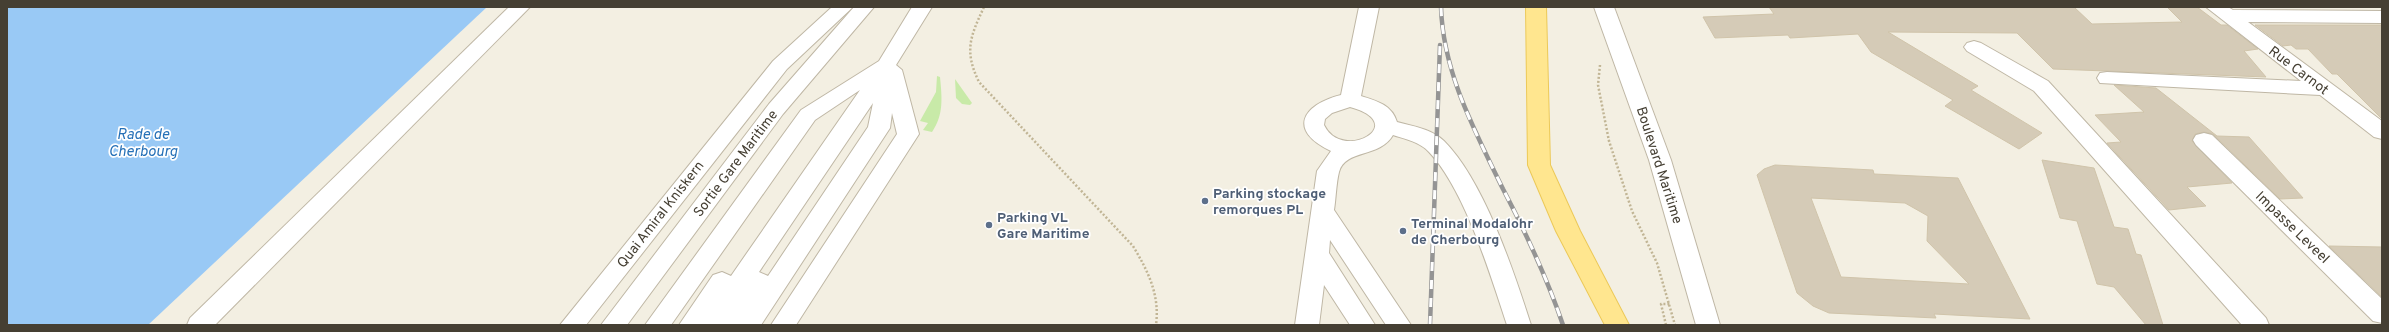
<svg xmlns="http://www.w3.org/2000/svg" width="2389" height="332" font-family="Overpass,sans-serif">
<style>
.green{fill:#c8eaa8}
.water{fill:#99c9f5}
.building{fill:#d5cbb7;stroke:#d0c4aa;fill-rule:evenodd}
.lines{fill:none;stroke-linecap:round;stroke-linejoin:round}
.minor-casing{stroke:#bfb7a5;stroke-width:2}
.major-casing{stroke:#ecc958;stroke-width:2}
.path{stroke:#c1b595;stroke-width:2.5;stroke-dasharray:2 2;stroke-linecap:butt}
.minor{fill:#fff;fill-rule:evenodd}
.major{fill:#ffe68f;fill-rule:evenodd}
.rail-casing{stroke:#949494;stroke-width:4.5}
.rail{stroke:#fff;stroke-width:3;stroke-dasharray:9;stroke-linecap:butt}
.service-dot{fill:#5c6f8a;stroke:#fff;stroke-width:1.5}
.labels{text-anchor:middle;stroke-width:3.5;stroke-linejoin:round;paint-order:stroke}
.street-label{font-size:14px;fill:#453f33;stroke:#fff}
.service-label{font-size:14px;font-weight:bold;fill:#4e5e75;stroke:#fff;text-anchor:start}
.water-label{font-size:15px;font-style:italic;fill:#2570b7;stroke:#fff}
</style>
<rect width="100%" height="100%" fill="#f3efe2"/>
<g class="green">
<path d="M937,76L940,77C942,97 944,115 932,132L923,130L928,123L920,121L936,92Z"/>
<path d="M955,79L972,103L970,105L962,104L956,98Z"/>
</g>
<path class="water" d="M7,7H487L148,325H7Z"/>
<g class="building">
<path d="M1769,7H2074L2092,24L2182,22L2167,7H2197L2221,25H2227L2258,49L2244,51L2266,77L2053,69L2017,33L1888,32L1978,86L1971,90L2042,133L2019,149L1945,106L1953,100L1871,52L1858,34L1790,38L1788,35L1715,38L1703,17L1774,14Z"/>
<path d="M2255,25H2382V119L2337,74H2332L2308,49H2296L2291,45L2283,46Z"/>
<path d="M2114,85L2156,88L2217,136L2249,137L2303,198L2280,199L2213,134L2204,132L2195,134L2192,141L2232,183L2187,187L2206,206L2169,210L2107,143L2121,142L2095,115L2144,112Z"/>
<path d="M2042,160L2094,168L2114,227L2128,229L2136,254L2141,255L2163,325H2146L2114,287L2097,284L2077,221L2060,218Z"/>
<path d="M1775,165L1873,170L1874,174L1958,178L2030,319L1934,314L1936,318L1829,313L1813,306L1797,293L1757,175L1764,169ZM1811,198L1905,203L1928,216L1927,241L1969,284L1841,277Z"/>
<path d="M2329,246L2382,247V297Z"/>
</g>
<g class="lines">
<g class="minor-casing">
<g id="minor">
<path d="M509,7H530L215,325H187L190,318Z"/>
<path d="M832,7H853L787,69L586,325H560L773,61Z"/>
<path d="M854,7H874L783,114L627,325H601L769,104Z"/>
<path d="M912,7H932L896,65L902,70L919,134L796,325H771L897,134L892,113L890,128L761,325H679L713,275L722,272L731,276L860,90L815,120L671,325H645L801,110L879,61ZM873,103L868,127L768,276L759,272Z"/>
<path d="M1359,7H1379L1361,96C1377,101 1392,105 1397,122C1412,126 1432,129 1444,141C1484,181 1514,272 1531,325H1507C1490,274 1465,190 1429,152C1420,142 1405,139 1393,135C1380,158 1345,149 1339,172C1336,184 1336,198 1334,210L1411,325H1386L1330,240L1329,253L1375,325H1350L1324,285L1319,325H1295L1317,171L1331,151C1288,131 1301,105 1341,95ZM1350,107C1412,124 1342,163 1324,125L1325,119L1332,113Z"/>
<path d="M1594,7H1614L1671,160L1720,325H1696L1649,160Z"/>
<path d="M2206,7H2228L2233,10L2382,11V23L2248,22L2382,121V139L2374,137L2320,95L2100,83L2097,78L2100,73L2107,72L2301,81Z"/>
<path d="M1974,41L1981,43L2048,81L2266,318L2269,325H2242L2034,91L1967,51L1964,47L1967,43Z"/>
<path d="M2204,133L2212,135L2382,299V323L2373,321L2196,145L2193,140L2196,135Z"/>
</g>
</g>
<g class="major-casing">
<path id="major" d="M1526,7H1546L1550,165L1580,231L1629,325H1605L1556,231L1528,165Z"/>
</g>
<g class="path">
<path d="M984,7C970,37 964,51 979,82L1133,246C1148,271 1160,295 1156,325"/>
<path d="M1600,65L1598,85L1609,141L1632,211L1657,263L1675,325"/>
<path d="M1666,325L1661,304H1671"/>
</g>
<use href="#minor" class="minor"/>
<use href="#major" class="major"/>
<g class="rail-casing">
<g id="rail">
<path d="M1441,7C1443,73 1475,131 1503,189C1526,233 1547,278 1563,325"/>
<path d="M1430,325L1440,45"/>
</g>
</g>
<use href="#rail" class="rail"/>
</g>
<g class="service-dot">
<circle cx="1205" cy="201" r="4"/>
<circle cx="989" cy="225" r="4"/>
<circle cx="1403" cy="231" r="4"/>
</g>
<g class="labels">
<g class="street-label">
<text transform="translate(2299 70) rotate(37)" y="5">Rue Carnot</text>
<text transform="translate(735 163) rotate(-53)" y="5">Sortie Gare Maritime</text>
<text transform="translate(1660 165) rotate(72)" y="5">Boulevard Maritime</text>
<text transform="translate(660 214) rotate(-52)" y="5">Quai Amiral Kniskern</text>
<text transform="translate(2293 227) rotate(44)" y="5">Impasse Leveel</text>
</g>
<g class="service-label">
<text x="1213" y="198">Parking stockage<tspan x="1213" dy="16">remorques PL</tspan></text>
<text x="997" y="222">Parking VL<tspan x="997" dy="16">Gare Maritime</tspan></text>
<text x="1411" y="228">Terminal Modalohr<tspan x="1411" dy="16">de Cherbourg</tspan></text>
</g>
<g class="water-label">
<text x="143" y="139">Rade de<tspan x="143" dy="17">Cherbourg</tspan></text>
</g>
</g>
<rect width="2389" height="332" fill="none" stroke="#453f33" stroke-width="16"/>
</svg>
